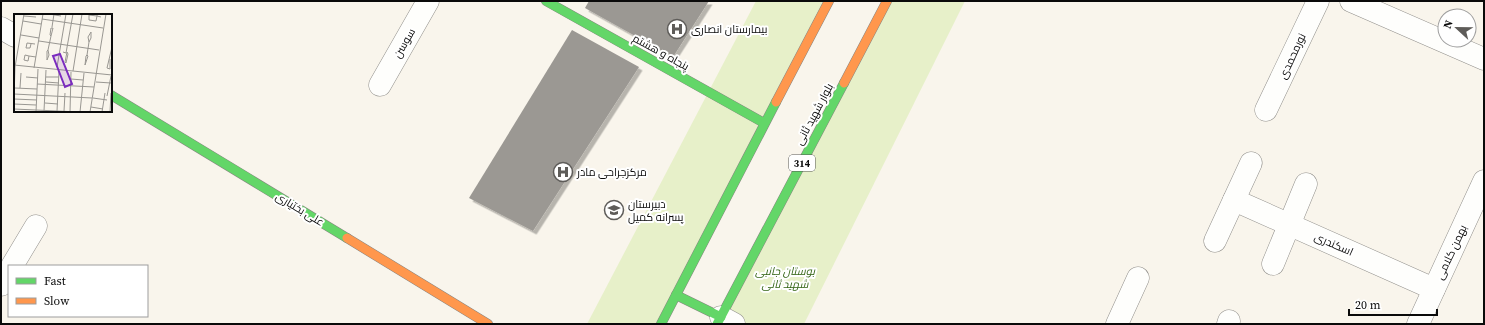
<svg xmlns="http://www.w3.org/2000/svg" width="1485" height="325" font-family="'Source Serif 4',Cairo,serif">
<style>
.green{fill:#e7f0c9}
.building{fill:#9b9893;filter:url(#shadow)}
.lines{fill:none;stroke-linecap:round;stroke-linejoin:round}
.street-casing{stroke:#92908c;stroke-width:23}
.fast-casing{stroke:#888682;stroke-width:10}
.slow-casing{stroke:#888682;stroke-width:10}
.street{stroke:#fefefc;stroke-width:22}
.fast{stroke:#63d668;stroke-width:9}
.slow{stroke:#ff974d;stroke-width:9}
.labels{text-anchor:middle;stroke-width:4;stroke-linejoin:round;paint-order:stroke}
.shield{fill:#fff;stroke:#545454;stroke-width:1}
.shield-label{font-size:10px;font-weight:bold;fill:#0a0a0a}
.poi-label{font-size:11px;fill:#0a0a0a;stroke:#fff;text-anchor:start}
.street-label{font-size:11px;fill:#0a0a0a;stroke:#fff}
.park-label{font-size:11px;font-style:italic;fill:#346516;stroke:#fff}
.inset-road{fill:none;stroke:#999792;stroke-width:1}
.view{fill:#7b2cbf;fill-opacity:0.15;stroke:#7b2cbf;stroke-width:2}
.inset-edge{fill:none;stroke:#0a0a0a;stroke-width:2}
</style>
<defs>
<filter id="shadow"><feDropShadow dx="3.5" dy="3.5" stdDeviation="0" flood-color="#0004"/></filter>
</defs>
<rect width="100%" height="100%" fill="#f9f5ec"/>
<g class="green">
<path d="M756,1H829L661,324H587Z"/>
<path d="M887,1H965L804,324H717Z"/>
</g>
<g class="building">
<path d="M589,1H709L673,57L585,8Z"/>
<path d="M572,30L639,67L533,231L469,198Z"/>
</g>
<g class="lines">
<g class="street-casing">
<g id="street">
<path d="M1351,1L1484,59"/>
<path d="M1,28L15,36"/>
<path d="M380,85L428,1"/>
<path d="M1266,110L1318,1"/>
<path d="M1234,200L1434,289"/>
<path d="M1215,241L1251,163"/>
<path d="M1273,264L1306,184"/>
<path d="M12,266L36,226"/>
<path d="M1,285L9,271"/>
<path d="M721,317L734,324"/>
<path d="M1117,324L1138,278"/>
<path d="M1228,324L1229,321"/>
<path d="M1418,324L1484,181"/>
</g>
</g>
<g class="fast-casing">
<g id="fast">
<path d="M546,1L764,123"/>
<path d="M111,95L347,238"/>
<path d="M676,295L721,317"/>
<path d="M661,324L776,102"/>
<path d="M717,324L844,83"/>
</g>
</g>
<g class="slow-casing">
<g id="slow">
<path d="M844,83L887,1"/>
<path d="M776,102L829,1"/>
<path d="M347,238L488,324"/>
</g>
</g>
<use href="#street" class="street"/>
<use href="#fast" class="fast"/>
<use href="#slow" class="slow"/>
</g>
<defs>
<g id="hospital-ring" transform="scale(1)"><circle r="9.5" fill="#fff" stroke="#5e5c59" stroke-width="1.5"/><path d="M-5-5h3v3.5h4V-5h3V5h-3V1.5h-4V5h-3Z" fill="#5e5c59"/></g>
<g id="school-ring" transform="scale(1)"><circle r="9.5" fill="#fff" stroke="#5e5c59" stroke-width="1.5"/><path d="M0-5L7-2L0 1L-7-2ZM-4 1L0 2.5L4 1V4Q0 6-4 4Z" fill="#5e5c59"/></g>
</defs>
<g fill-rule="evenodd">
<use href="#hospital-ring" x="677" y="29"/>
<use href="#hospital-ring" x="563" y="172"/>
<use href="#school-ring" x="614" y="210"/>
</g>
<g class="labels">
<rect class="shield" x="789" y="155" width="26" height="16" rx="3"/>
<g class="shield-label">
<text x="802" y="167">314</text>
</g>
<g class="poi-label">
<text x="691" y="33">بیمارستان انصاری</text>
<text x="577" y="176">مرکزجراحی مادر</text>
<text x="628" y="208">دبیرستان<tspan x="628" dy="13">پسرانه کمیل</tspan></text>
</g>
<g class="street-label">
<text transform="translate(404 43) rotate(-60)" y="4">سوسن</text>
<text transform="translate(661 52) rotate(29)" y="4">پنجاه و هشتم</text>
<text transform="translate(1292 56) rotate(-65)" y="4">نورمحمدی</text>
<text transform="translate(814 114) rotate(-62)" y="4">بلوار شهید ثانی</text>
<text transform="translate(300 209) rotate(31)" y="4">علی بختیاری</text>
<text transform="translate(1334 244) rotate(24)" y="4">اسکندری</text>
<text transform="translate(1451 252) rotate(-65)" y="4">بهمن کلامی</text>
</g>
<g class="park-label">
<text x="785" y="275">بوستان جانبی<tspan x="785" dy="13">شهید ثانی</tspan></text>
</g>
</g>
<g transform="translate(14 14)">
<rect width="98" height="98" fill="#f9f5ec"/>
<path class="inset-road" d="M35,0L47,2M83,0V2L82,7L75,6V1L83,2L87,3M10,2L22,3M28,5L89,14M9,7L27,10M38,13L40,0M37,14H39L37,22L36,21ZM77,18V24L75,28L74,23ZM7,21L25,24M25,27L85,36M17,30L16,34H12L13,29L21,30M34,36L35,41L33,46V37ZM34,36L37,22M49,38L52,39L59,0M53,38L54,40L52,49L51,48ZM73,41L74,42L71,51L72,42ZM73,41L75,28M15,42L14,47L10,46L11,41L15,42L22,43M96,45V55L93,54L98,33M0,51L98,61M43,53L52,0M20,54L29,0M59,57L68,0M12,63L24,64M32,63H45M57,65L69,66M32,68L45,69M82,68L97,69M23,70L80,73M1,74L23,75M6,74L7,59M0,80L78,84M93,82L97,62M0,84L1,53L10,0M79,84L93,86M0,85L23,86M31,89L44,90M0,90L22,91M77,93L89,95M0,95L65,98M30,97L32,56M43,97L45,57M50,97L51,79M22,98L24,55M56,98L57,58M66,98L70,59M76,98L92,0M88,98L91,79M96,98L97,79"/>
<path class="view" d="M46,40L58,70L51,73L39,42Z"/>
<rect width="98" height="98" class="inset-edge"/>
</g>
<rect width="1485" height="325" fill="none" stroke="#0a0a0a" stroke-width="4"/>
<rect x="8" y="265" width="140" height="52" fill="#ffffff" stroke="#9d9d9d"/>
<rect x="16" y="278" width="20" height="6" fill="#63d668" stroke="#9d9d9d"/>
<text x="44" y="285" font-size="12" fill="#0a0a0a">Fast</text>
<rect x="16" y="298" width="20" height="6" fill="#ff974d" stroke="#9d9d9d"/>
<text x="44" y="305" font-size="12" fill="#0a0a0a">Slow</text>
<g transform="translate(1457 28) rotate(292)"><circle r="19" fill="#ffffff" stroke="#9d9d9d"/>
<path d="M0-3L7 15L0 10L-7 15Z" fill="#5e5c59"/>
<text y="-6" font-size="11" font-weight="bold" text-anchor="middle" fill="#0a0a0a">N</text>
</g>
<path d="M1349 309v6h88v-6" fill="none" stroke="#0a0a0a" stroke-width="2"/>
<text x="1355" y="309" font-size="12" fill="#0a0a0a" stroke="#ffffff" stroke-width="3" paint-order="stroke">20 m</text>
</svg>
